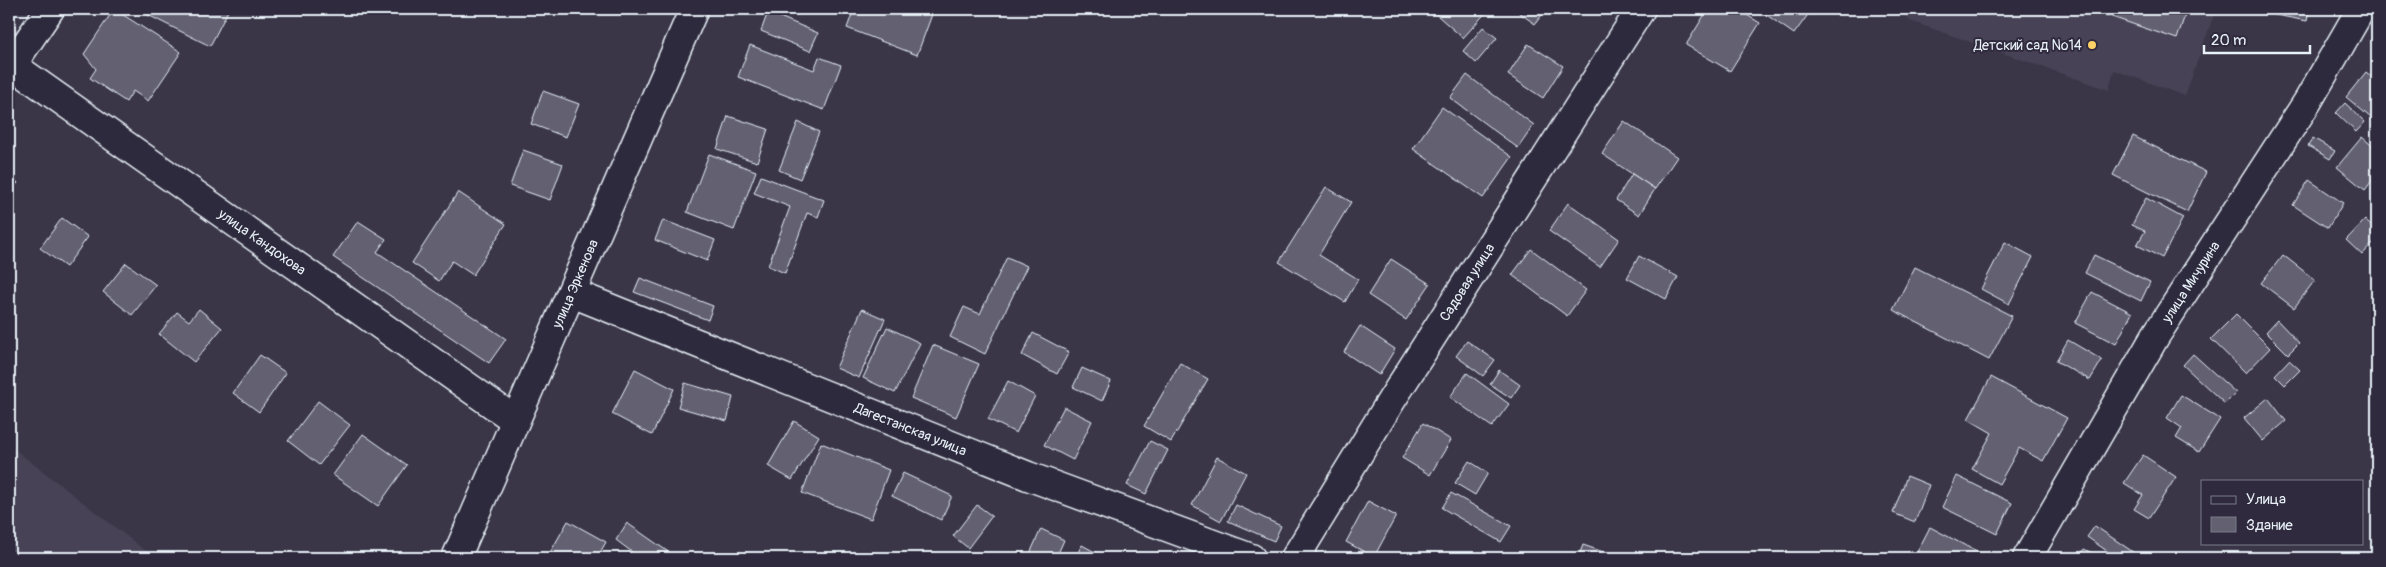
<svg xmlns="http://www.w3.org/2000/svg" width="2386" height="567" font-family="Pangolin,sans-serif">
<style>
.built{fill:#464354}
.building{fill:#636171;stroke:#e8f1f8}
.lines{fill:none;stroke-linecap:round;stroke-linejoin:round}
.street-casing{stroke:#e8f1f8;stroke-width:31}
.secondary-casing{stroke:#e8f1f8;stroke-width:31}
.street{stroke:#2f2a3d;stroke-width:28}
.secondary{stroke:#2f2a3d;stroke-width:28}
.poi-dot{fill:#ffd166;stroke:#2f2a3d;stroke-width:2}
.labels{text-anchor:middle;stroke-width:4;stroke-linejoin:round;paint-order:stroke}
.poi-label{font-size:14px;fill:#e8f1f8;stroke:#2f2a3d;text-anchor:end}
.street-label{font-size:14px;fill:#e8f1f8;stroke:#2f2a3d}
</style>
<rect width="100%" height="100%" fill="#3a3648"/>
<filter id="ink" filterUnits="userSpaceOnUse"><feTurbulence type="fractalNoise" baseFrequency=".02" numOctaves="2"/><feDisplacementMap in="SourceGraphic" scale="10" xChannelSelector="R" yChannelSelector="G"/><feConvolveMatrix kernelMatrix="1 2 1 2 8 2 1 2 1" color-interpolation-filters="sRGB"/></filter>
<g filter="url(#ink)">
<g class="built">
<path d="M1899,9H2216L2185,96L2114,70L2109,90L1910,21Z"/>
<path d="M9,445L155,558H9Z"/>
</g>
<g class="building">
<path d="M114,9L181,52L148,101L133,91L126,102L90,78L96,69L84,54Z"/>
<path d="M136,9H229L210,46Z"/>
<path d="M854,9H934L917,55L847,28Z"/>
<path d="M1430,9H1489L1463,38Z"/>
<path d="M1514,9H1546L1535,24Z"/>
<path d="M1708,9H1737L1760,23L1730,71L1686,45Z"/>
<path d="M1758,9H1812L1794,34Z"/>
<path d="M2088,9H2187L2177,39Z"/>
<path d="M2261,9H2309L2307,21L2260,12Z"/>
<path d="M768,12L818,33L810,51L761,31Z"/>
<path d="M1483,27L1497,38L1476,63L1463,51Z"/>
<path d="M1528,44L1563,66L1543,98L1508,75Z"/>
<path d="M750,45L814,70L819,57L841,65L824,110L738,77Z"/>
<path d="M2366,72L2377,81V123L2346,97Z"/>
<path d="M1467,75L1534,125L1518,148L1450,98Z"/>
<path d="M543,91L579,104L566,137L531,124Z"/>
<path d="M2345,103L2365,122L2356,132L2336,113Z"/>
<path d="M1442,107L1512,157L1483,198L1413,149Z"/>
<path d="M728,116L768,129L757,162L717,149Z"/>
<path d="M1624,121L1677,157L1655,189L1602,154Z"/>
<path d="M798,122L819,132L800,179L779,170Z"/>
<path d="M2133,136L2206,172L2187,212L2113,175Z"/>
<path d="M2362,137L2377,150V174L2365,190L2337,167Z"/>
<path d="M2313,138L2335,151L2330,159L2308,146Z"/>
<path d="M523,150L563,164L550,200L510,186Z"/>
<path d="M709,154L756,171L734,230L687,212Z"/>
<path d="M9,173L18,183L9,191Z"/>
<path d="M1632,174L1655,189L1639,215L1616,200Z"/>
<path d="M761,176L824,200L818,217L807,213L785,273L768,266L790,207L754,193Z"/>
<path d="M2309,180L2343,203L2328,228L2293,205Z"/>
<path d="M1326,187L1351,202L1319,255L1358,279L1345,302L1279,262Z"/>
<path d="M458,192L506,224L473,275L452,261L439,281L412,263Z"/>
<path d="M2146,198L2183,218L2162,258L2137,245L2145,231L2132,225Z"/>
<path d="M1568,203L1619,239L1600,267L1549,231Z"/>
<path d="M62,218L88,237L66,267L40,248Z"/>
<path d="M663,220L715,240L707,261L655,240Z"/>
<path d="M2365,220L2377,232V239L2362,255L2346,240Z"/>
<path d="M358,221L386,239L377,252L506,339L489,363L333,257Z"/>
<path d="M2005,242L2033,257L2009,304L1981,289Z"/>
<path d="M1531,249L1586,290L1567,316L1512,275Z"/>
<path d="M2094,255L2150,282L2141,301L2085,273Z"/>
<path d="M2283,255L2315,280L2294,308L2261,283Z"/>
<path d="M1639,256L1678,277L1666,299L1627,278Z"/>
<path d="M1007,257L1027,266L985,354L950,337L964,307L980,314Z"/>
<path d="M1391,259L1430,284L1406,320L1368,295Z"/>
<path d="M126,263L156,285L132,315L103,292Z"/>
<path d="M1915,267L2012,316L1989,360L1893,310Z"/>
<path d="M640,278L713,306L708,320L634,292Z"/>
<path d="M2092,292L2132,313L2116,344L2075,323Z"/>
<path d="M199,309L222,328L194,362L159,334L177,312L189,321Z"/>
<path d="M862,309L885,319L859,378L836,368Z"/>
<path d="M2236,314L2270,348L2246,373L2211,339Z"/>
<path d="M2277,320L2299,343L2288,354L2266,332Z"/>
<path d="M1360,326L1395,349L1379,375L1344,352Z"/>
<path d="M887,327L920,343L895,393L863,378Z"/>
<path d="M1033,333L1069,352L1057,374L1022,355Z"/>
<path d="M2068,340L2102,360L2090,380L2056,361Z"/>
<path d="M1467,341L1495,360L1483,376L1456,356Z"/>
<path d="M933,345L979,364L956,417L911,398Z"/>
<path d="M2193,354L2236,393L2225,404L2183,365Z"/>
<path d="M260,355L286,373L259,412L233,393Z"/>
<path d="M2289,360L2300,370L2285,385L2275,375Z"/>
<path d="M1180,363L1208,379L1171,442L1144,426Z"/>
<path d="M1082,368L1111,381L1102,401L1073,387Z"/>
<path d="M635,369L674,389L652,435L612,414Z"/>
<path d="M1499,370L1520,385L1511,398L1490,384Z"/>
<path d="M1467,373L1509,404L1492,427L1450,397Z"/>
<path d="M1991,377L2067,418L2043,461L2019,448L1999,484L1972,469L1992,433L1968,419Z"/>
<path d="M1008,381L1035,396L1016,433L988,419Z"/>
<path d="M685,383L733,397L727,421L678,407Z"/>
<path d="M2181,395L2220,419L2199,452L2176,438L2182,428L2167,418Z"/>
<path d="M2268,398L2286,421L2263,441L2244,418Z"/>
<path d="M318,401L350,425L319,465L288,441Z"/>
<path d="M1064,407L1092,421L1073,460L1044,445Z"/>
<path d="M794,421L819,436L792,480L768,466Z"/>
<path d="M1423,423L1451,440L1430,475L1402,458Z"/>
<path d="M363,434L407,465L378,506L333,475Z"/>
<path d="M1150,441L1168,450L1146,494L1127,485Z"/>
<path d="M821,443L889,470L871,519L802,493Z"/>
<path d="M2143,455L2176,477L2149,518L2134,509L2143,495L2124,483Z"/>
<path d="M1217,457L1246,473L1221,521L1192,505Z"/>
<path d="M1469,461L1488,473L1475,495L1455,483Z"/>
<path d="M903,473L952,496L941,520L892,496Z"/>
<path d="M1907,476L1929,485L1915,522L1893,513Z"/>
<path d="M1957,476L2012,503L1997,534L1942,507Z"/>
<path d="M1451,493L1511,526L1501,542L1442,508Z"/>
<path d="M1368,501L1396,516L1374,557L1346,542Z"/>
<path d="M977,505L992,516L968,548L953,536Z"/>
<path d="M1236,505L1281,526L1274,541L1228,521Z"/>
<path d="M568,521L606,542L597,558H547Z"/>
<path d="M627,523L667,551L662,558H640L616,540Z"/>
<path d="M2095,526L2133,552L2128,558H2117L2087,537Z"/>
<path d="M1930,527L1985,556L1984,558H1914Z"/>
<path d="M1041,529L1064,540L1056,558H1028Z"/>
<path d="M1082,545L1106,558H1075Z"/>
<path d="M1583,545L1612,555L1611,558H1578Z"/>
<path d="M2084,549L2102,558H2079Z"/>
</g>
<g class="lines">
<g class="street-casing">
<g id="street">
<path id="s1" d="M9,63L515,420"/>
<path d="M12,65L50,9"/>
<path id="s2" d="M572,293L1028,476L1251,558"/>
<path id="s3" d="M1295,558L1391,401L1641,9"/>
<path id="s4" d="M2027,558L2156,335L2308,101L2361,9"/>
</g>
</g>
<g class="secondary-casing">
<g id="secondary">
<path id="s5" d="M456,558L694,9"/>
</g>
</g>
<use href="#street" class="street"/>
<use href="#secondary" class="secondary"/>
</g>
</g>
<circle class="poi-dot" cx="2092" cy="45" r="5"/>
<g class="labels">
<g class="poi-label">
<text x="2082" y="50">Детский сад №14</text>
</g>
<g class="street-label">
<text dy="5" stroke="none"><textPath href="#s1" startOffset="310">улица Кандохова</textPath></text>
<text dy="5" stroke="none"><textPath href="#s3" startOffset="325">Садовая улица</textPath></text>
<text dy="5" stroke="none"><textPath href="#s4" startOffset="321">улица Мичурина</textPath></text>
<text dy="5" stroke="none"><textPath href="#s5" startOffset="299">улица Эркенова</textPath></text>
<text dy="5" stroke="none"><textPath href="#s2" startOffset="365">Дагестанская улица</textPath></text>
</g>
</g>
<rect width="2386" height="567" fill="none" stroke="#2f2a3d" stroke-width="30"/>
<rect x="15" y="15" width="2356" height="537" fill="none" stroke="#e8f1f8" stroke-width="2" filter="url(#ink)"/>
<rect x="2201" y="480" width="162" height="65" fill="#2f2a3d" stroke="#797a88"/>
<rect x="2211" y="496" width="25" height="8" fill="#2f2a3d" stroke="#797a88"/>
<text x="2246" y="504" font-size="15" fill="#e8f1f8">Улица</text>
<rect x="2211" y="517" width="25" height="15" fill="#636171" stroke="#797a88"/>
<text x="2246" y="530" font-size="15" fill="#e8f1f8">Здание</text>
<path d="M2204 45v8h106v-8" fill="none" stroke="#e8f1f8" stroke-width="2.5"/>
<text x="2211" y="45" font-size="15" fill="#e8f1f8" stroke="#2f2a3d" stroke-width="4" paint-order="stroke">20 m</text>
</svg>
